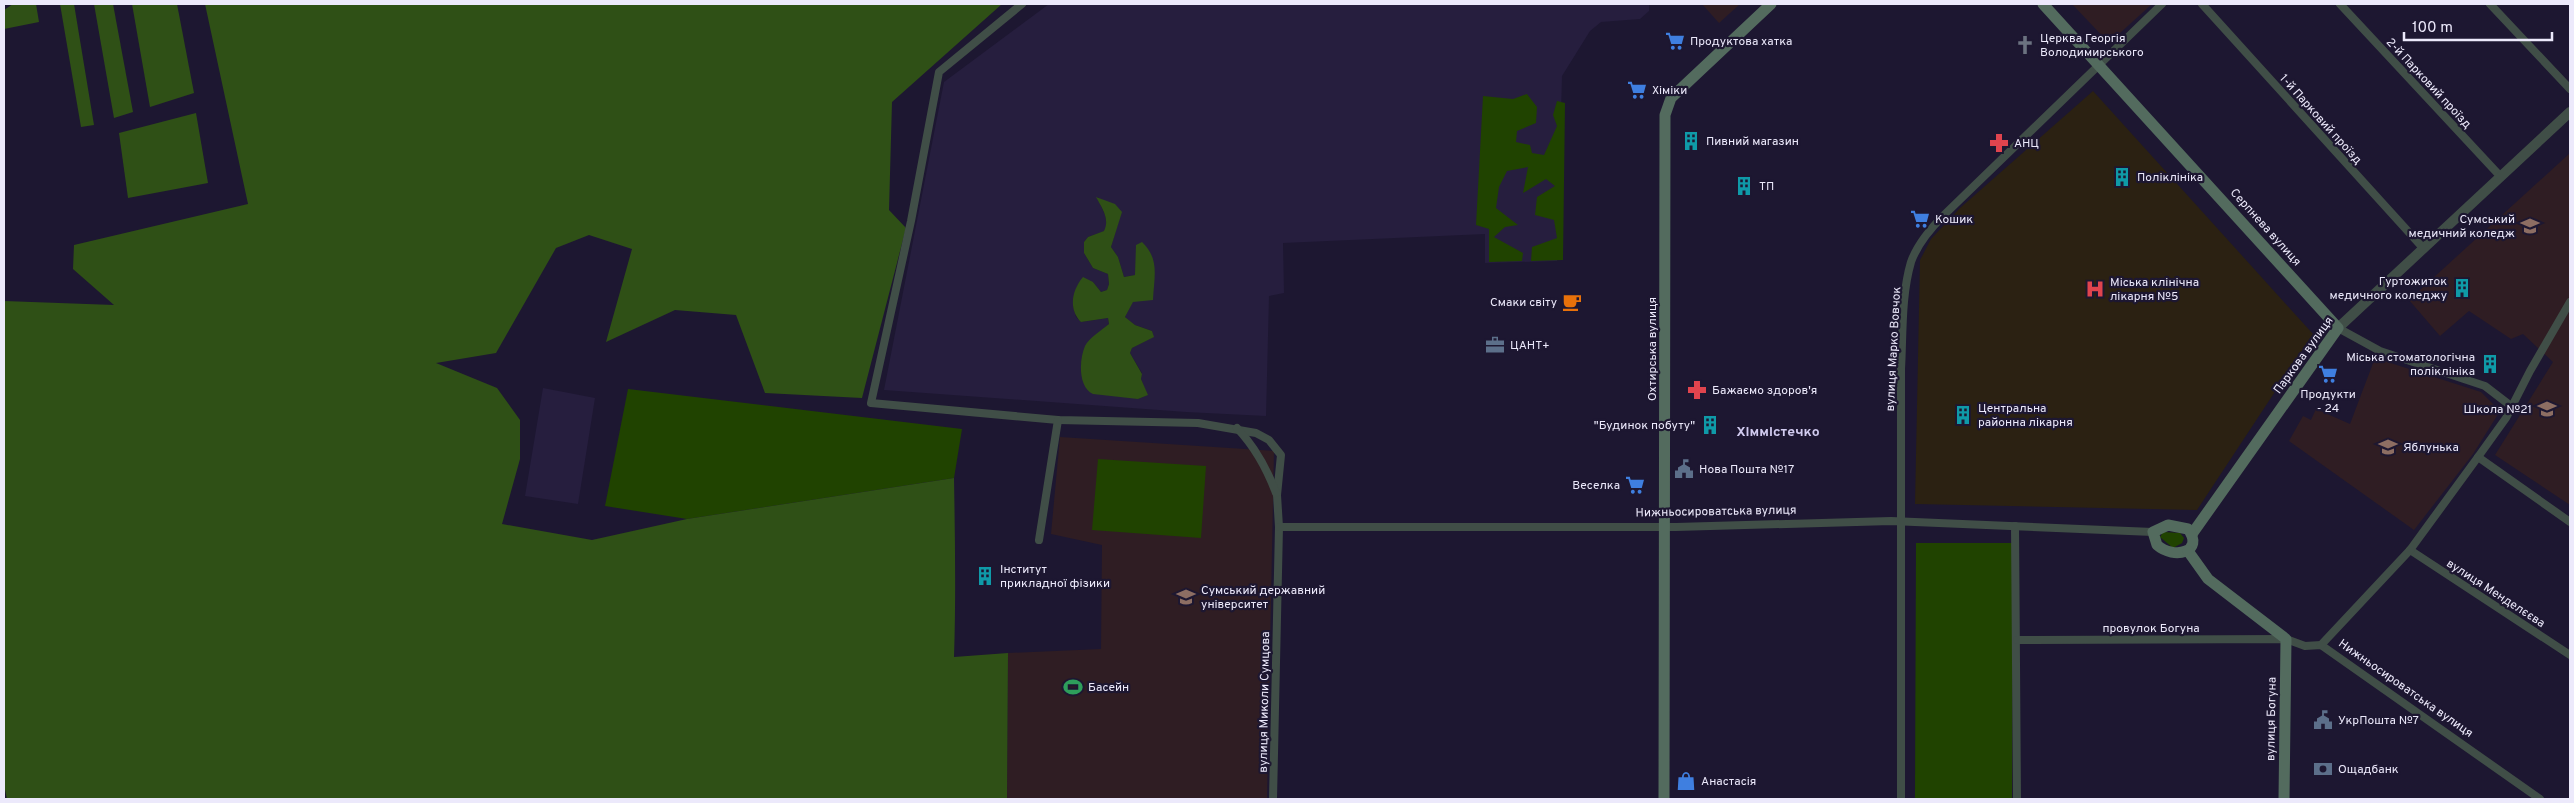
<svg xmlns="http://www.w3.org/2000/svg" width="2574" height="803" font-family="Overpass,sans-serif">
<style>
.built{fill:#261e3e;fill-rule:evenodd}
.education{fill:#2f1d23}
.medical{fill:#2b2112}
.green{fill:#204300}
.forest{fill:#2f5016}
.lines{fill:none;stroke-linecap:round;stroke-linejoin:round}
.minor{stroke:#404e47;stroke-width:8}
.tertiary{stroke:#404e47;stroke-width:10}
.secondary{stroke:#536b5e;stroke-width:11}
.labels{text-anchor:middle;stroke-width:4.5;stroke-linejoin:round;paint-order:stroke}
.poi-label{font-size:12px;fill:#ece9fb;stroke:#1d1731;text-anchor:start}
.street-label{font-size:12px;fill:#ece9fb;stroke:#1d1731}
.neighbourhood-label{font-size:14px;font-weight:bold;fill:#d1cbef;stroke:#1d1731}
</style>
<rect width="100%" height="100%" fill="#1d1731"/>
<g class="built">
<path d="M1049,4H1649V11L1640,19L1601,22L1590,31L1562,76L1557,261L1485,263V234L1283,243L1284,293L1269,296L1266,416L1186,412L884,390L944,82ZM1097,197L1121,212L1111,247L1118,257L1124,277L1135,275L1133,301L1125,317L1135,325L1152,331L1153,337L1132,348L1130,353L1142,373L1141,379L1147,395L1138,399L1086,345L1109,324L1108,318L1081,322L1076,317L1073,305L1093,282L1101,292L1107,290L1109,284L1108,274L1093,268L1084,253V242L1088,237L1105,231L1107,226L1105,215Z"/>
<path d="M543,388L595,398L578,504L525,496Z"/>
</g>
<g class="education">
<path d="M1702,4H1740L1719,23Z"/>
<path d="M2072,4H2152L2109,43Z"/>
<path d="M2570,153V505L2495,455L2553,362L2523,334L2511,339L2469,311L2440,336L2409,300Z"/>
<path d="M2375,358L2481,392L2500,411L2473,454L2414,530L2289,441L2303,416L2311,420L2316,409L2350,424Z"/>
<path d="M1060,437L1274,451L1267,799H1007L1008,653L1101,649L1102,545L1051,534Z"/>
</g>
<path class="medical" d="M2093,91L2313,334L2197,510L1915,504L1920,260L1931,239L1960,208Z"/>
<g class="green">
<path d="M1527,94L1537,107L1536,123L1517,131L1516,142L1530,145L1532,153L1544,155L1557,126L1553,115L1557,101L1565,103L1563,260L1531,261L1532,247L1557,238L1554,220L1535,215L1537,197L1555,186L1546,179L1523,193L1528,167L1507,171L1499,187L1496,208L1518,225L1505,227L1494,237L1523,253L1522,261L1489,262V229L1476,225L1483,96L1513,99Z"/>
<path d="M628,389L962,429L954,478L687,519L605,506Z"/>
<path d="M1098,459L1206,466L1201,538L1092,530Z"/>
<path d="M2163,532L2180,533L2184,538L2182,543L2173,548L2160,537Z"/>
<path d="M1916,543H2013L2012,799H1915Z"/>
</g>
<g class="forest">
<path d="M13,4H36L39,22L4,29V10Z"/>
<path d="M60,4H74L94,125L81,127Z"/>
<path d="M94,4H113L133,112L114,118Z"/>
<path d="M132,4H177L194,93L150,107Z"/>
<path d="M205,4H1002L892,102L889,210L906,228L862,398L765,393L736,315L675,310L606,342L632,249L589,235L556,248L496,353L436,363L497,388L520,420V459L502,524L592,540L687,519L954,478C955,538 956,597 954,657L1008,653L1007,799H7L4,785V301L114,305L73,269L74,245L248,204Z"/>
<path d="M196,113L208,183L128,198L119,133Z"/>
<path d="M1096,197L1115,204L1122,212L1111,247L1118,257L1124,277L1135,275L1136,245L1142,242C1160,259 1154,277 1153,300L1133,302L1125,317L1135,325L1152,331L1154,337L1132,348L1130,353L1142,374L1141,379L1148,395L1138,399L1093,394C1078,387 1079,360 1085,346C1089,338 1102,330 1109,324L1108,318L1081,322C1068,309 1072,290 1083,277L1093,282L1101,292L1107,290L1109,284L1108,274L1093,268L1084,253V242L1088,237L1104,231C1110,219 1102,208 1096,197Z"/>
</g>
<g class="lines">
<g class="minor">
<path d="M1022,4L939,72L911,221L871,403L1058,420L1198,423L1256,433L1269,440L1281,455L1277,495L1279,527L1273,799"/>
<path d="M2202,4L2424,249"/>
<path d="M2340,4L2501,177"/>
<path d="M2490,4L2570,89"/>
<path d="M2338,328L2380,351L2485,386L2511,406"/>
<path d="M1237,428C1255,447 1267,469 1276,493"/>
<path d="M2478,457L2570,522"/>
<path d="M2015,526L2017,799"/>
<path d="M1279,527H1676L1891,521L2153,532"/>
<path d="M1039,540L1058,420"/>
<path d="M2410,550L2570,655"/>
<path d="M2017,640L2286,639L2305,646L2321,645L2540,799"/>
<path d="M2321,645L2410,550L2478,457L2506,418L2530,371L2570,302"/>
<path d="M1901,799V369C1903,335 1901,296 1911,262C1917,245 1931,228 1944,215L2162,4"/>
</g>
<path class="tertiary" d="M2338,328L2570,112"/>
<g class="secondary">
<path d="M2043,4L2338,328L2192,534"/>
<path d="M2168,525L2188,529C2205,552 2174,560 2157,545L2153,532Z"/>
<path d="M2188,551L2208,579L2286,639L2284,799"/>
<path d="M1664,799L1665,115L1671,98L1771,4"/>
</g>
</g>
<defs>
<g id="supermarket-bare" transform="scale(1.5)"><path d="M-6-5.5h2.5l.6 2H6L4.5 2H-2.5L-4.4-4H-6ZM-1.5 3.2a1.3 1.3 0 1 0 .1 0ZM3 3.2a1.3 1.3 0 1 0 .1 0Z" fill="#3f7fe0" stroke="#1d1731" stroke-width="2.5" paint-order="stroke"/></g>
<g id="church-bare" transform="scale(1.5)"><path d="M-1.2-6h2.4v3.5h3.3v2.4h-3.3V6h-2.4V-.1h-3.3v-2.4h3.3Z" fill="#6b7280" stroke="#1d1731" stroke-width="2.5" paint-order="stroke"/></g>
<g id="building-bare" transform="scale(1.5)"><path d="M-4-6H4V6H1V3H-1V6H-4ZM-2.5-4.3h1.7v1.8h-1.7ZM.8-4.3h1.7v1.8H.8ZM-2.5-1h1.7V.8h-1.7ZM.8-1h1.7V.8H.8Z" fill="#0f9aa8" stroke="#1d1731" stroke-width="2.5" paint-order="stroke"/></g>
<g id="pharmacy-bare" transform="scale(1.5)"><path d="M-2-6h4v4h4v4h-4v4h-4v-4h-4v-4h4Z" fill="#e0444e" stroke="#1d1731" stroke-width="2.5" paint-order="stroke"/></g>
<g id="university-bare" transform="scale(1.5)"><path d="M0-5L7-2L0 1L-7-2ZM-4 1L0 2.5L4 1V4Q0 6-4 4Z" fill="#8d6e63" stroke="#1d1731" stroke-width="2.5" paint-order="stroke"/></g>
<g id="hospital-bare" transform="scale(1.5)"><path d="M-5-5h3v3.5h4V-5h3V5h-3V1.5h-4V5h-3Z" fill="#e0444e" stroke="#1d1731" stroke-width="2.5" paint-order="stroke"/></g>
<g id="cafe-bare" transform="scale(1.5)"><path d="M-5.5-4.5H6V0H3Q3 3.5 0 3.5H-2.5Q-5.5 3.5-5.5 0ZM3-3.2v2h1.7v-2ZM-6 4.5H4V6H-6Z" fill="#e8710a" stroke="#1d1731" stroke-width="2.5" paint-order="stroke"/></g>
<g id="office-bare" transform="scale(1.5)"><path d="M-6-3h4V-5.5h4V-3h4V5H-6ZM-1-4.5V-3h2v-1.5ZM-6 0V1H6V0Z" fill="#5c6f8a" stroke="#1d1731" stroke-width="2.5" paint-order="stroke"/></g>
<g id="school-bare" transform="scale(1.5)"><path d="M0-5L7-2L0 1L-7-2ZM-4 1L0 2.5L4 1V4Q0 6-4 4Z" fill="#8d6e63" stroke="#1d1731" stroke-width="2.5" paint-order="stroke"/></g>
<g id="civic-bare" transform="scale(1.5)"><path d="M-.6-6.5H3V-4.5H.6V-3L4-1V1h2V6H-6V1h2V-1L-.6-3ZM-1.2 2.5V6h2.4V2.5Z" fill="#5c6f8a" stroke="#1d1731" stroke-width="2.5" paint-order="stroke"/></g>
<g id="stadium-bare" transform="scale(1.5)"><path d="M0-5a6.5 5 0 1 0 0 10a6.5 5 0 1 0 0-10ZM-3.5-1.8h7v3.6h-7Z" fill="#2e9e5b" stroke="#1d1731" stroke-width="2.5" paint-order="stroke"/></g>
<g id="bank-bare" transform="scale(1.5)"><path d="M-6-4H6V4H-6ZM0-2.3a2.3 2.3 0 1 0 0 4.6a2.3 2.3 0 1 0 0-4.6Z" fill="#5c6f8a" stroke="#1d1731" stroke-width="2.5" paint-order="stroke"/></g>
<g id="shop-bare" transform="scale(1.5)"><path d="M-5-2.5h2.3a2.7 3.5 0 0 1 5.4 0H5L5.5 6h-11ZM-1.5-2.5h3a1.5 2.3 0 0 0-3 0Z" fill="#3f7fe0" stroke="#1d1731" stroke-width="2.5" paint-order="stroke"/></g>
</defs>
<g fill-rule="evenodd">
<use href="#supermarket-bare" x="1675" y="41"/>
<use href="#church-bare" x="2025" y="45"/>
<use href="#supermarket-bare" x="1637" y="90"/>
<use href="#building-bare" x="1691" y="141"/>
<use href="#pharmacy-bare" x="1999" y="143"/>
<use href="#building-bare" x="2122" y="177"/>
<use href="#building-bare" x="1744" y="186"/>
<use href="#supermarket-bare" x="1920" y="219"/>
<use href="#university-bare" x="2530" y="226"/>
<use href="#building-bare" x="2462" y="288"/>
<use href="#hospital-bare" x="2095" y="289"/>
<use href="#cafe-bare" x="1572" y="302"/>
<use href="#office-bare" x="1495" y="345"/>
<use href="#building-bare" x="2490" y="364"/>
<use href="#supermarket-bare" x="2328" y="374"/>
<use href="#pharmacy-bare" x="1697" y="390"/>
<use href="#school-bare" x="2547" y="409"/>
<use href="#building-bare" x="1963" y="415"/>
<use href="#building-bare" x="1710" y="425"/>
<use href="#school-bare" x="2388" y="447"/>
<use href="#civic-bare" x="1684" y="469"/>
<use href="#supermarket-bare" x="1635" y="485"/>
<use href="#building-bare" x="985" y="576"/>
<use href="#university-bare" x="1186" y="597"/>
<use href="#stadium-bare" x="1073" y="687"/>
<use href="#civic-bare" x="2323" y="720"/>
<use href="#bank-bare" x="2323" y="769"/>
<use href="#shop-bare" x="1686" y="781"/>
</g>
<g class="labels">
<g class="poi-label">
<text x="2040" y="42">Церква Георгія<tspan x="2040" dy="14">Володимирського</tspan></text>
<text x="1690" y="45">Продуктова хатка</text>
<text x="1652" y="94">Хіміки</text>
<text x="1706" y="145">Пивний магазин</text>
<text x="2014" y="147">АНЦ</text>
<text x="2137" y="181">Поліклініка</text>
<text x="1759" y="190">ТП</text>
<text x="1935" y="223">Кошик</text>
<text x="2515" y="223" text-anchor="end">Сумський<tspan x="2515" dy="14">медичний коледж</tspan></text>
<text x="2447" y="285" text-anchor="end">Гуртожиток<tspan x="2447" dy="14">медичного коледжу</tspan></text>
<text x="2110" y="286">Міська клінічна<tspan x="2110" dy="14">лікарня №5</tspan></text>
<text x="1557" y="306" text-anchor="end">Смаки світу</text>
<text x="1510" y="349">ЦАНТ+</text>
<text x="2475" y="361" text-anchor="end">Міська стоматологічна<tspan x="2475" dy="14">поліклініка</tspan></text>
<text x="1712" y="394">Бажаємо здоров'я</text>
<text x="2328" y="398" text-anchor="middle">Продукти<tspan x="2328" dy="14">- 24</tspan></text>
<text x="1978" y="412">Центральна<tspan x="1978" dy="14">районна лікарня</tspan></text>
<text x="2532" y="413" text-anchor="end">Школа №21</text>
<text x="1695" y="429" text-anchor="end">"Будинок побуту"</text>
<text x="2403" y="451">Яблунька</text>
<text x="1699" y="473">Нова Пошта №17</text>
<text x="1620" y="489" text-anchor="end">Веселка</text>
<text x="1000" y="573">Інститут<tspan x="1000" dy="14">прикладної фізики</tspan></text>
<text x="1201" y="594">Сумський державний<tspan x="1201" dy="14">університет</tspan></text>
<text x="1088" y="691">Басейн</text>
<text x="2338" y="724">УкрПошта №7</text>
<text x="2338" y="773">Ощадбанк</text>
<text x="1701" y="785">Анастасія</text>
</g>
<g class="street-label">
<text transform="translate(2429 83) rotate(47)" y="4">2-й Парковий проїзд</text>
<text transform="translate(2321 119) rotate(48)" y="4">1-й Парковий проїзд</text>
<text transform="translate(2266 227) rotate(48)" y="4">Серпнева вулиця</text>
<text transform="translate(1652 349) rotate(-90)" y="4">Охтирська вулиця</text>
<text transform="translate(1893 349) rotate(-87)" y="4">вулиця Марко Вовчок</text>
<text transform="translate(2303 355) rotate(-54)" y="4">Паркова вулиця</text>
<text transform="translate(1716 511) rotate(-1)" y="4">Нижньосироватська вулиця</text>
<text transform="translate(2496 593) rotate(33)" y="4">вулиця Менделєєва</text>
<text x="2151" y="632">провулок Богуна</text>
<text transform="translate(2406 688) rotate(35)" y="4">Нижньосироватська вулиця</text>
<text transform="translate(1264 702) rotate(-89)" y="4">вулиця Миколи Сумцова</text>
<text transform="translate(2271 719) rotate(-89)" y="4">вулиця Богуна</text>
</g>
<g class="neighbourhood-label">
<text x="1778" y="436">Хіммістечко</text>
</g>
</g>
<rect width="2574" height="803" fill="none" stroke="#ece9fb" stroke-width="10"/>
<path d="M2404 32v8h148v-8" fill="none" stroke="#ece9fb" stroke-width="2.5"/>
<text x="2412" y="32" font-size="15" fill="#ece9fb" stroke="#1d1731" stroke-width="4" paint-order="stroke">100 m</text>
</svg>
